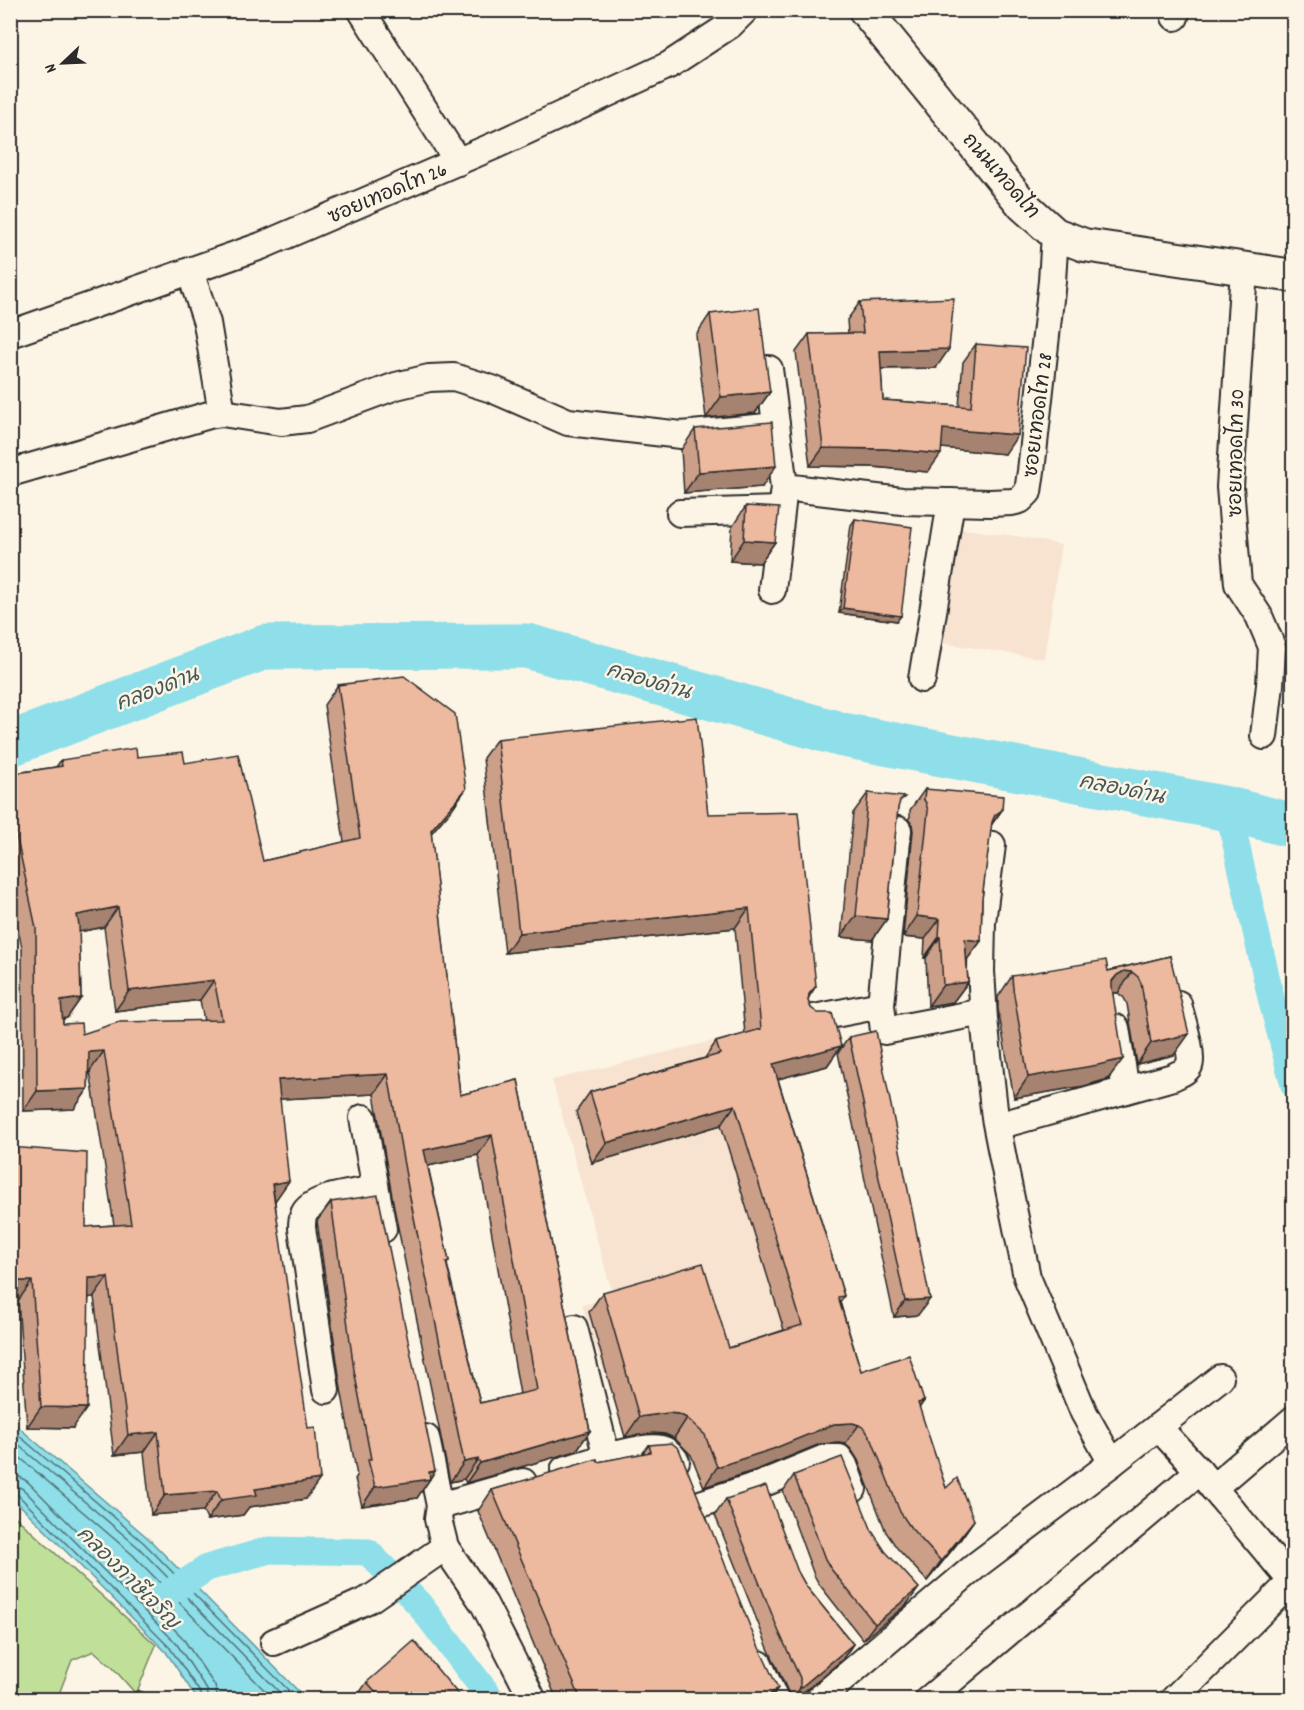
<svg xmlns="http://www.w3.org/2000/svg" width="1304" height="1710" font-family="Dekko,'Playpen Sans Thai',sans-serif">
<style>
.built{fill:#f8e3d0}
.green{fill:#c0e099;stroke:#768662;stroke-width:1.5}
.water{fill:#8edfe9;stroke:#66979d;stroke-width:1.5}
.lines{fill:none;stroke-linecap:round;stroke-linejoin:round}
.shore{stroke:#537377;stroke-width:1.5}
.canal{stroke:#8edfe9;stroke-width:27}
.river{stroke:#8edfe9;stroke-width:45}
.minor-casing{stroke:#2b2b2b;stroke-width:30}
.major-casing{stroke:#2b2b2b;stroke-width:36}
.minor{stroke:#fcf5e5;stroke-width:26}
.major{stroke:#fcf5e5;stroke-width:32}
.wall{fill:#cc9f89;stroke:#2b2b2b;stroke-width:1.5;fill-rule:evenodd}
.shaded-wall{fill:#a6826f;stroke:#2b2b2b;stroke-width:1.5}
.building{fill:#edb99f;stroke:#2b2b2b;stroke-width:1.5;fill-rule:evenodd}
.labels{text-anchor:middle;stroke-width:5;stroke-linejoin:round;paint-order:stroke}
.street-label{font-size:20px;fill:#2b2b2b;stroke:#fcf5e5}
.water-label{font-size:21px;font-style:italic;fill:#44585a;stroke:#fcf5e5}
</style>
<rect width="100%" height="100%" fill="#fcf5e5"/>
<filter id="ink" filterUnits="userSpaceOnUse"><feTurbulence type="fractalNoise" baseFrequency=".0167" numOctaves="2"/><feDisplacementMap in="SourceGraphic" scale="12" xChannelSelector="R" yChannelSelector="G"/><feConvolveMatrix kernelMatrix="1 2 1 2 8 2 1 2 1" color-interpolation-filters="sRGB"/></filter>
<g filter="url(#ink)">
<g class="built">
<path d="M956,528L1017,536L1061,545L1044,659L936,642Z"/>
<path d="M750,1032L855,1382L628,1447L582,1305L613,1296L552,1080Z"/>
</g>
<path class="green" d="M10,1512L156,1645L136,1694L113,1668L94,1651L72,1660L57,1699H11Z"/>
<path class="water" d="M10,1420L148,1538L306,1699H197L166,1652L11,1496Z"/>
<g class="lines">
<g class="shore">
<path d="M10,1428L144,1543L298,1700"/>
<path d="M10,1438L139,1548L287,1700"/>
<path d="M10,1449L133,1555L274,1700"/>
<path d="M10,1476L20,1477L28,1482L182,1637L215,1686L218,1700"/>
<path d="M10,1485L17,1486L23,1489L176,1643L207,1690L209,1700"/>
<path d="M10,1492L17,1494L170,1648L201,1694V1700"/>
</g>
<g class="canal">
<path d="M1228,809L1272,1002L1294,1085"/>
<path d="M158,1600L207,1568L269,1550L368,1552L419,1604L492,1700"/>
</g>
<path class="river" d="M10,744L265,647L527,646L843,735L1228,809L1294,826"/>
<g class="minor-casing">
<g id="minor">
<path d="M361,10L458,162"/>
<path d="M1175,17L1176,10"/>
<path d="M1244,269L1230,487L1238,584L1259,616L1272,647L1270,685L1264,736"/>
<path d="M190,271L207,323L222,413"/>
<path d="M10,334L261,246L496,145L669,65L730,25L745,10"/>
<path d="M769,369L784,487L772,590"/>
<path d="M10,473L209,415L222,413L281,422L307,419L396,386L429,378L454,377L492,389L568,422L681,435L776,426"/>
<path d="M784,487L902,501L990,503L1012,502L1020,500L1028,492L1031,471L1052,281L1055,234"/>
<path d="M680,513L778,510"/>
<path d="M922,679L951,502"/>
<path d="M898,830L881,1005L884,1031L983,1012"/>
<path d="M992,845L982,922L981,971L984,1019L995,1118L1007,1179L1027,1277L1084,1413L1112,1463"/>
<path d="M809,1019L881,1005"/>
<path d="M1116,1028L1126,1090"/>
<path d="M363,1118L383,1229"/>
<path d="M997,1126L1173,1077C1178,1074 1186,1072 1189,1066C1194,1056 1181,1017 1178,1004"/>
<path d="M574,1328L607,1458"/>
<path d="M326,1390L302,1228C302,1224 302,1218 304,1214C312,1196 358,1193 375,1189"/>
<path d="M1158,1427L1199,1471L1294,1584"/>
<path d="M426,1438L440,1506L438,1519L445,1547"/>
<path d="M564,1470C585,1464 642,1444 661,1449C667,1450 672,1456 676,1461"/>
<path d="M1213,1488L1294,1419"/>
<path d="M440,1506L523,1482"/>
<path d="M694,1506L764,1483L825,1458H839L844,1465L853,1489"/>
<path d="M274,1642L370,1599L445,1547L484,1604L533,1700"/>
<path d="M759,1664L775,1700"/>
<path d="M818,1700L978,1564L1112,1463L1220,1378"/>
<path d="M928,1700L1199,1471"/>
<path d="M1173,1700L1291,1582"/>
</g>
</g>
<g class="major-casing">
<path id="major" d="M865,10L1023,205L1055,234L1084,245L1294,276"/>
</g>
<use href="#minor" class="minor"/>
<use href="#major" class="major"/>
</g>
<g class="wall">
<path d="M860,302L936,368L881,369L883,400L959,406L963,362L976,344L1005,454L942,448L928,472L873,467L810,466L796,352L809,334L848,333L847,320Z"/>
<path d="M710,314L770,392L755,413L706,418L696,335Z"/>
<path d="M695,429L762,487L684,493L681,450Z"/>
<path d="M746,506L775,542L760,563L730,561L732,527Z"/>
<path d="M855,519L897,621L839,613L851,525Z"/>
<path d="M338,685L452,809L431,833L460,1095L518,1080L590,1431L576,1451L466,1483L464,1479L450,1482L395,1213L374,1094L280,1099L275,1201L306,1499L249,1507L243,1515L207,1520L203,1511L151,1515L144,1452L114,1455L94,1297H89L73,1428L27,1427L18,1301H10V1147L86,1227L114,1225L90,1071H89L88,1089L74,1109L23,1111L22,948L10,892V774L56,767L61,760L137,757L185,763L263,861L344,842L324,705ZM104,927L115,1011L200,1000L204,1021L82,1034L63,1024V1019L67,1018L81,998L79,932ZM478,1155L520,1394L480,1403L447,1264L449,1261L428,1166Z"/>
<path d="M497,739L708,814L816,986L809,997L808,1001L811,1008L841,1046L827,1066L778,1079L844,1296L840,1302L861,1371L924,1401L919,1408L946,1488L974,1520L960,1540L927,1581L897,1548L886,1532L858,1460L851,1449L845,1444L839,1443L820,1444L759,1469L704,1487L691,1455L674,1438L665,1434L654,1433L625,1437L589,1312L603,1292L729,1348L784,1330L721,1125L592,1163L576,1112L590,1092L705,1058L716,1042L745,1034L735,928L505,953L483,758Z"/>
<path d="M925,789L1002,810L991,825L982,899L981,941L966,961L968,982L953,1002L928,1006L926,958H924L925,939L903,937L913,831L912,824L908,819L910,817V810Z"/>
<path d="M868,793L898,806L887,919L872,940L841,937L853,813Z"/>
<path d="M1170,956L1174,1055L1137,1064L1127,1004L1124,998L1118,993H1113L1108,1079L1084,1086L1014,1098L998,1009V997L1012,976L1108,971Z"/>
<path d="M849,1037L918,1315L894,1317L838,1053Z"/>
<path d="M331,1202L435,1471L417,1498L362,1506L355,1479L357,1476L341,1389L317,1221Z"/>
<path d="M649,1445L770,1700H557L478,1511L492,1490L598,1462L642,1454Z"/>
<path d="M794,1475L872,1531L907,1604L863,1640L819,1584L814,1575L783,1491Z"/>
<path d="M726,1499L798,1572L806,1586L853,1644L842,1660L794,1700H789V1694L768,1648L715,1515Z"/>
<path d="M367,1682L463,1700H366L360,1692Z"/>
</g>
<g class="shaded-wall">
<path d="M949,349L936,368L867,369L880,351Z"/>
<path d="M770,392L755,413L706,418L721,397Z"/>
<path d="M943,429L1018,435L1005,454L930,447Z"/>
<path d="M823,448L886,449L941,454L928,472L873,467L810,466Z"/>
<path d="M776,466L762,487L684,493L699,472Z"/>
<path d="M744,540L775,542L760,563L730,561Z"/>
<path d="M843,608L901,616L897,621L839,613Z"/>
<path d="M466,789L452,809L417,850L431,830Z"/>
<path d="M1002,810L987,831L995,815Z"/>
<path d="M118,907L104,927L63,935L77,915Z"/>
<path d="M749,908L735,928L505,953L519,933Z"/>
<path d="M856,916L887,919L872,940L841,937Z"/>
<path d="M917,916L940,919L925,939L903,937Z"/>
<path d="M939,937H940L926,958H924Z"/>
<path d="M965,939L981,941L966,961Z"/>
<path d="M1124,971L1132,972L1118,993L1109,992L1102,996L1117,975Z"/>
<path d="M214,980L200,1000L115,1011L129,991Z"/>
<path d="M968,982L953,1002L928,1006L943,985Z"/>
<path d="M81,998L67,1018L47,1021L61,1001Z"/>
<path d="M1189,1034L1174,1055L1137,1064L1151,1043Z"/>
<path d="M841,1046L827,1066L759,1084L773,1064Z"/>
<path d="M104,1051L90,1071L75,1072L89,1052Z"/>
<path d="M1123,1059L1108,1079L1084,1086L1014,1098L1028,1077Z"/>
<path d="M388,1074L374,1094L264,1100L278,1080Z"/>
<path d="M88,1089L74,1109L23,1111L37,1091Z"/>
<path d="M735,1105L721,1125L592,1163L606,1143Z"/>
<path d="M492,1135L478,1155L410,1170L424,1150Z"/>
<path d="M289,1181L275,1201L272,1184Z"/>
<path d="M108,1277L94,1297L75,1298L89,1278Z"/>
<path d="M10,1281H32L18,1301H10Z"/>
<path d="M930,1299L918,1315L894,1317L905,1301Z"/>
<path d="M924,1401L910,1421L918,1403Z"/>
<path d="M41,1407L87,1408L73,1428L27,1427Z"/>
<path d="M668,1413L679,1414L687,1418L674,1438L665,1434L654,1433L625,1437L639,1417Z"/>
<path d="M853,1423L859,1425L845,1444L839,1443L820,1444L759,1469L704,1487L717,1467L834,1424Z"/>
<path d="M590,1431L576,1451L466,1483L480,1463Z"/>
<path d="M158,1432L144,1452L114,1455L128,1435Z"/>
<path d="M478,1459L464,1479L450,1482L464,1462Z"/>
<path d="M435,1471L429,1480L430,1479L417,1498L362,1506L375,1487Z"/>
<path d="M320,1479L306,1499L249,1507L243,1515L207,1520L221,1500L255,1489Z"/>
<path d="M217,1491L203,1511L151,1515L165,1495Z"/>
<path d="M974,1520L960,1540L927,1581L941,1561Z"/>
<path d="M919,1588L907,1604L863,1640L875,1624Z"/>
<path d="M853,1644L842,1660L794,1700H792L800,1688Z"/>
<path d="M778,1688L770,1700H763Z"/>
</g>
<g class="building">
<path d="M954,298L949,349L880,351L883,400L971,407L976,344L1026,348L1018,435L943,429L941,454L886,449L823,448L809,334L863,333L860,302Z"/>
<path d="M759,308L770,392L721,397L710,314Z"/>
<path d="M772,422L776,466L699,472L695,429Z"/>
<path d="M746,506L779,508L775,542L744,540Z"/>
<path d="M855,519L912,527L901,616L843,608Z"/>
<path d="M404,676L455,714L466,789L431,830L460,1095L518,1080L590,1431L480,1463L478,1459L464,1462L409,1193L388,1074L278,1080L289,1181L272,1184L308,1428L315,1427L320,1479L255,1489L257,1495L221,1500L217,1491L165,1495L158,1432L128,1435L108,1277L89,1278L87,1408L41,1407L32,1281H10V1147L87,1153L86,1227L131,1224L104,1051L89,1052L88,1089L37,1091L36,928L10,806V774L62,766L61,760L136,748L137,757L183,752L185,763L238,754L263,861L360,838L338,685ZM118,907L129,991L214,980L222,1020L119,1022L82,1034L81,1023L63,1024L61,1001L81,998L79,925L77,915ZM492,1135L537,1390L480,1403L446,1262L449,1261L424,1150Z"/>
<path d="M697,717L708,814L798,812L816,986L809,994L808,1001L811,1008L818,1013H832L841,1046L773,1064L844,1296L838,1297L861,1371L909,1355L924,1401L918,1403L946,1488L957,1478L974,1520L941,1561L911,1528L900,1512L872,1440L865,1429L859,1425L853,1423L834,1424L773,1449L717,1467L705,1435L687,1418L679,1414L668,1413L639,1417L603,1292L703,1263L729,1348L802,1325L735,1105L606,1143L590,1092L720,1054L716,1042L761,1029L749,908L519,933L497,739Z"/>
<path d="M925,789L1003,796L1002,810L995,815L992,822L982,899L981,941L965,939L968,982L943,985L940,937H939L940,919L917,916L928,811L926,803L923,798L924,799Z"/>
<path d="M868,793L905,797L900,801L898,808L887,919L856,916Z"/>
<path d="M1170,956L1189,1034L1151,1043L1141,983L1138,977L1132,972L1124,971L1117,975L1112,981V988L1123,1059L1098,1065L1028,1077L1013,989L1012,976L1106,960L1108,971Z"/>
<path d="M876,1031L930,1299L905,1301L849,1037Z"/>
<path d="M378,1195L435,1471L429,1472L430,1479L375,1487L368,1460L371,1459L354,1370L331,1202Z"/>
<path d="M672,1443L679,1449L755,1639L778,1688L763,1700H581L492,1490L597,1459L598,1462L651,1452L649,1445Z"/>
<path d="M842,1457L872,1531L885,1551L919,1588L875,1624L831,1569L825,1559L794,1475Z"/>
<path d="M766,1486L798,1572L806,1586L853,1644L800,1688V1678L779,1632L726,1499Z"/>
<path d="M414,1641L463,1700H383L367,1682Z"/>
<path d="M138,1690L155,1699L162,1698L166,1695L179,1700H121Z"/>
</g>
</g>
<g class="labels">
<g class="street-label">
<text transform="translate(1002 175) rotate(49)" y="7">ถนนเทอดไท</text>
<text transform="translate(387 192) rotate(-23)" y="7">ซอยเทอดไท 26</text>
<text transform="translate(1037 415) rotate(-83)" y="7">ซอยเทอดไท 28</text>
<text transform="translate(1235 453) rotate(-89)" y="7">ซอยเทอดไท 30</text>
</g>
<g class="water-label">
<text transform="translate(649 680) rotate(16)" y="7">คลองด่าน</text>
<text transform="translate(157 688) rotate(-21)" y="7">คลองด่าน</text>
<text transform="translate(1122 788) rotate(11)" y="7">คลองด่าน</text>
<text transform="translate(129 1577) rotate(45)" y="7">คลองภาษีเจริญ</text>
</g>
</g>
<rect width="1304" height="1710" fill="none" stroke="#fcf5e5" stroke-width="36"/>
<rect x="18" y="18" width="1268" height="1674" fill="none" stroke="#2b2b2b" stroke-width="2" filter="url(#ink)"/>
<g transform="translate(63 63) rotate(247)" stroke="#fcf5e5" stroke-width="4.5" paint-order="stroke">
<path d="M0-4.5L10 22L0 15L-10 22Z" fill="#2b2b2b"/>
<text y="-9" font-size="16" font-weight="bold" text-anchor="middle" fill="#2b2b2b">N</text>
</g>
</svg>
